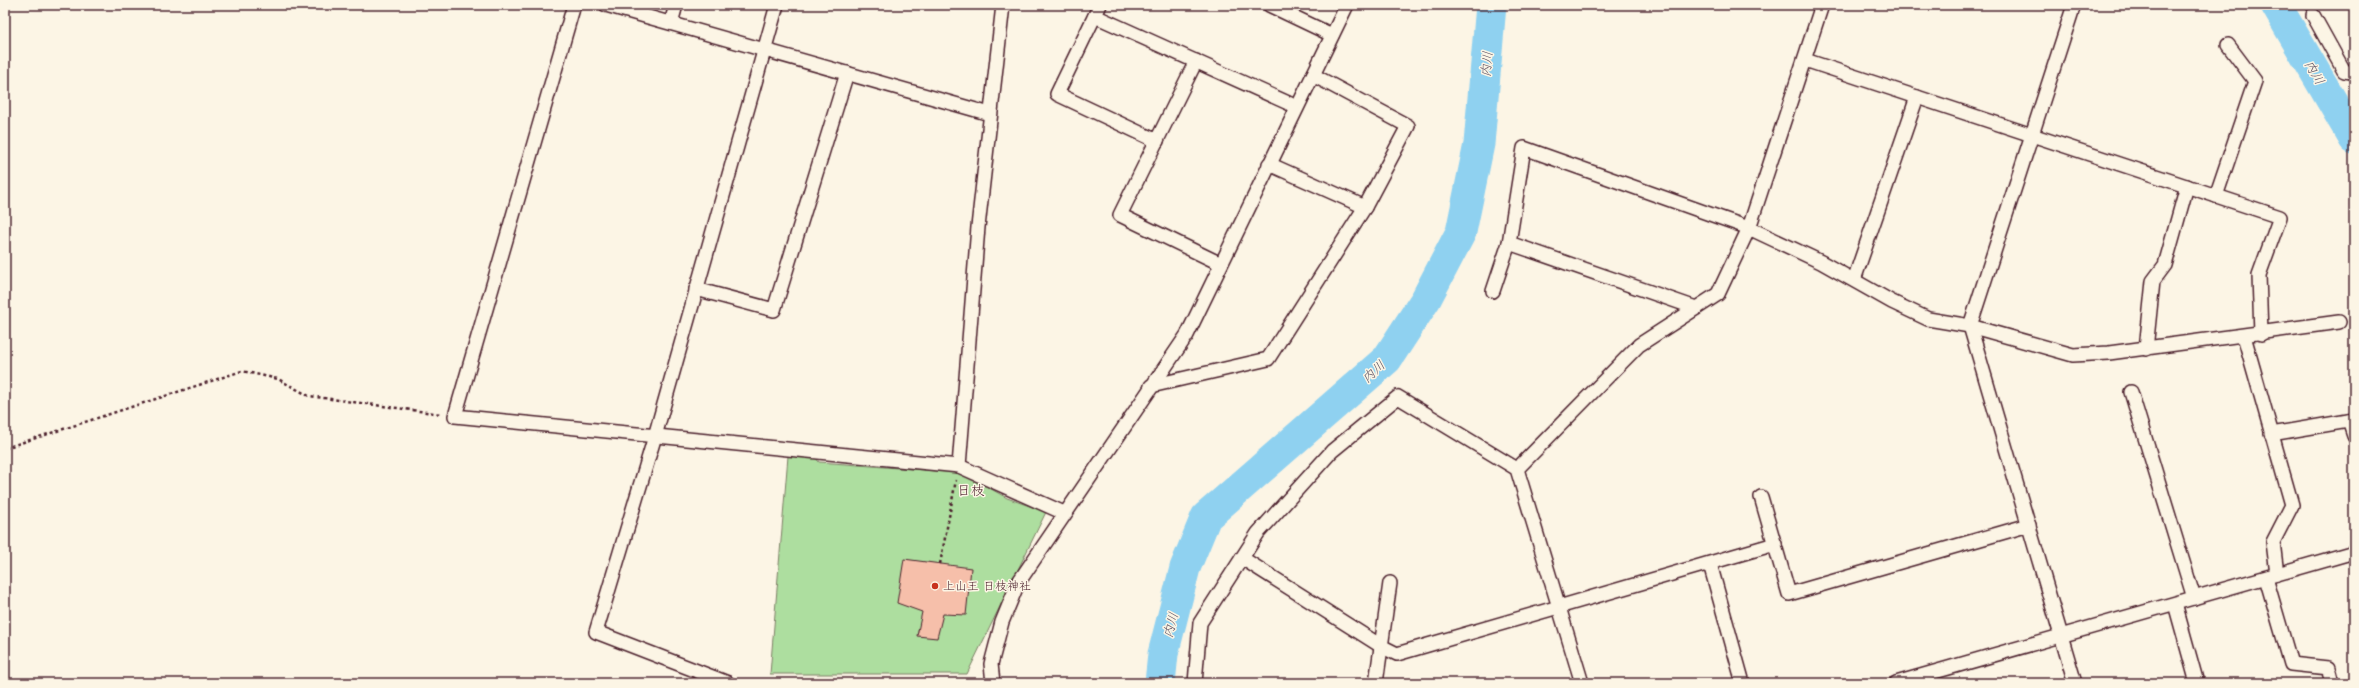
<svg xmlns="http://www.w3.org/2000/svg" width="2359" height="688" font-family="'Shantell Sans','Klee One',sans-serif">
<style>
.green{fill:#adde9f;stroke:#7c7e65}
.lines{fill:none;stroke-linecap:round;stroke-linejoin:round}
.river{stroke:#8fd1f0;stroke-width:31}
.building{fill:#f6bfaa;stroke:#4a1f2b}
.minor-casing{stroke:#4a1f2b;stroke-width:16}
.path{stroke:#4a1f2b;stroke-width:2.5;stroke-dasharray:3 3;stroke-linecap:butt}
.minor{stroke:#fcf5e5;stroke-width:13}
.poi-dot{fill:#c8321e;stroke:#fcf5e5;stroke-width:1.5}
.labels{text-anchor:middle;stroke-width:3;stroke-linejoin:round;paint-order:stroke}
.poi-label{font-size:12px;fill:#4a1f2b;stroke:#fcf5e5;text-anchor:start}
.water-label{font-size:13px;font-style:italic;fill:#5f5466;stroke:#fcf5e5}
.quarter-label{font-size:14px;fill:#4a1f2b;stroke:#fcf5e5}
</style>
<rect width="100%" height="100%" fill="#fcf5e5"/>
<filter id="ink" filterUnits="userSpaceOnUse"><feTurbulence type="fractalNoise" baseFrequency=".025" numOctaves="2"/><feDisplacementMap in="SourceGraphic" scale="8" xChannelSelector="R" yChannelSelector="G"/><feConvolveMatrix kernelMatrix="1 2 1 2 8 2 1 2 1" color-interpolation-filters="sRGB"/></filter>
<g filter="url(#ink)">
<path class="green" d="M788,456L816,458L819,462L963,473L1007,498L1046,512L967,674H770Z"/>
<g class="lines">
<g class="river">
<path d="M2276,5L2354,139"/>
<path d="M1160,683L1163,654L1185,568L1206,517L1387,359L1426,299L1461,232L1479,144L1491,5"/>
</g>
</g>
<path class="building" d="M904,559L971,568L966,615L943,614L937,638L917,636L922,612L897,603Z"/>
<g class="lines">
<g class="minor-casing">
<g id="minor">
<path d="M574,5L455,416L959,466L1064,513"/>
<path d="M606,5L990,114"/>
<path d="M1100,5L1057,94L1157,141"/>
<path d="M1269,5L1332,35"/>
<path d="M2074,5L1970,326L2075,683"/>
<path d="M2313,15L2344,71L2354,73"/>
<path d="M1095,16L1297,107"/>
<path d="M671,23L676,5"/>
<path d="M1805,60L2280,217L2259,275L2261,334"/>
<path d="M1196,61L1120,215L1221,264"/>
<path d="M1269,164L1365,207"/>
<path d="M2216,196L2255,81L2228,45"/>
<path d="M1509,243L1696,308"/>
<path d="M1854,280L1917,97"/>
<path d="M696,289L774,310L847,73"/>
<path d="M1493,291L1509,243L1524,148L1749,228L1821,262L1892,302L1928,319L1970,326L2073,355L2109,353L2339,322"/>
<path d="M2244,336L2292,505L2273,542L2277,574"/>
<path d="M2146,349L2153,281L2165,265L2187,186"/>
<path d="M1151,386L1268,359L1365,207L1408,126L1313,75"/>
<path d="M2131,392L2194,598"/>
<path d="M2349,421L2354,436"/>
<path d="M2271,434L2354,420"/>
<path d="M959,466L978,227L1003,5"/>
<path d="M1517,469L1639,345L1718,294L1749,228L1822,5"/>
<path d="M1761,497L1789,594L2029,525"/>
<path d="M1242,558L1381,646L1397,654L1775,544"/>
<path d="M1710,564L1743,683"/>
<path d="M2266,578L2291,664L2328,668L2332,683"/>
<path d="M2175,604L2197,683"/>
<path d="M728,683L596,632L655,436L777,5"/>
<path d="M993,683L991,664L1002,622L1018,583L1187,335L1347,5"/>
<path d="M1195,683L1200,623L1258,533L1332,451L1398,397L1517,469L1582,683"/>
<path d="M1376,683L1390,583"/>
<path d="M1896,683L2354,552"/>
</g>
</g>
<g class="path">
<path d="M5,448L242,371L278,379L309,396L441,414"/>
<path d="M940,564L956,480"/>
</g>
<use href="#minor" class="minor"/>
</g>
</g>
<circle class="poi-dot" cx="935" cy="586" r="4"/>
<g class="labels">
<g class="poi-label">
<text x="943" y="590">上山王 日枝神社</text>
</g>
<g class="water-label">
<text transform="translate(1486 64) rotate(-85)" y="5">内川</text>
<text transform="translate(2315 72) rotate(60)" y="5">内川</text>
<text transform="translate(1373 371) rotate(-42)" y="5">内川</text>
<text transform="translate(1170 625) rotate(-75)" y="5">内川</text>
</g>
<g class="quarter-label">
<text x="971" y="495">日枝</text>
</g>
</g>
<rect width="2359" height="688" fill="none" stroke="#fcf5e5" stroke-width="20"/>
<rect x="10" y="10" width="2339" height="668" fill="none" stroke="#4a1f2b" stroke-width="1.5" filter="url(#ink)"/>
</svg>
